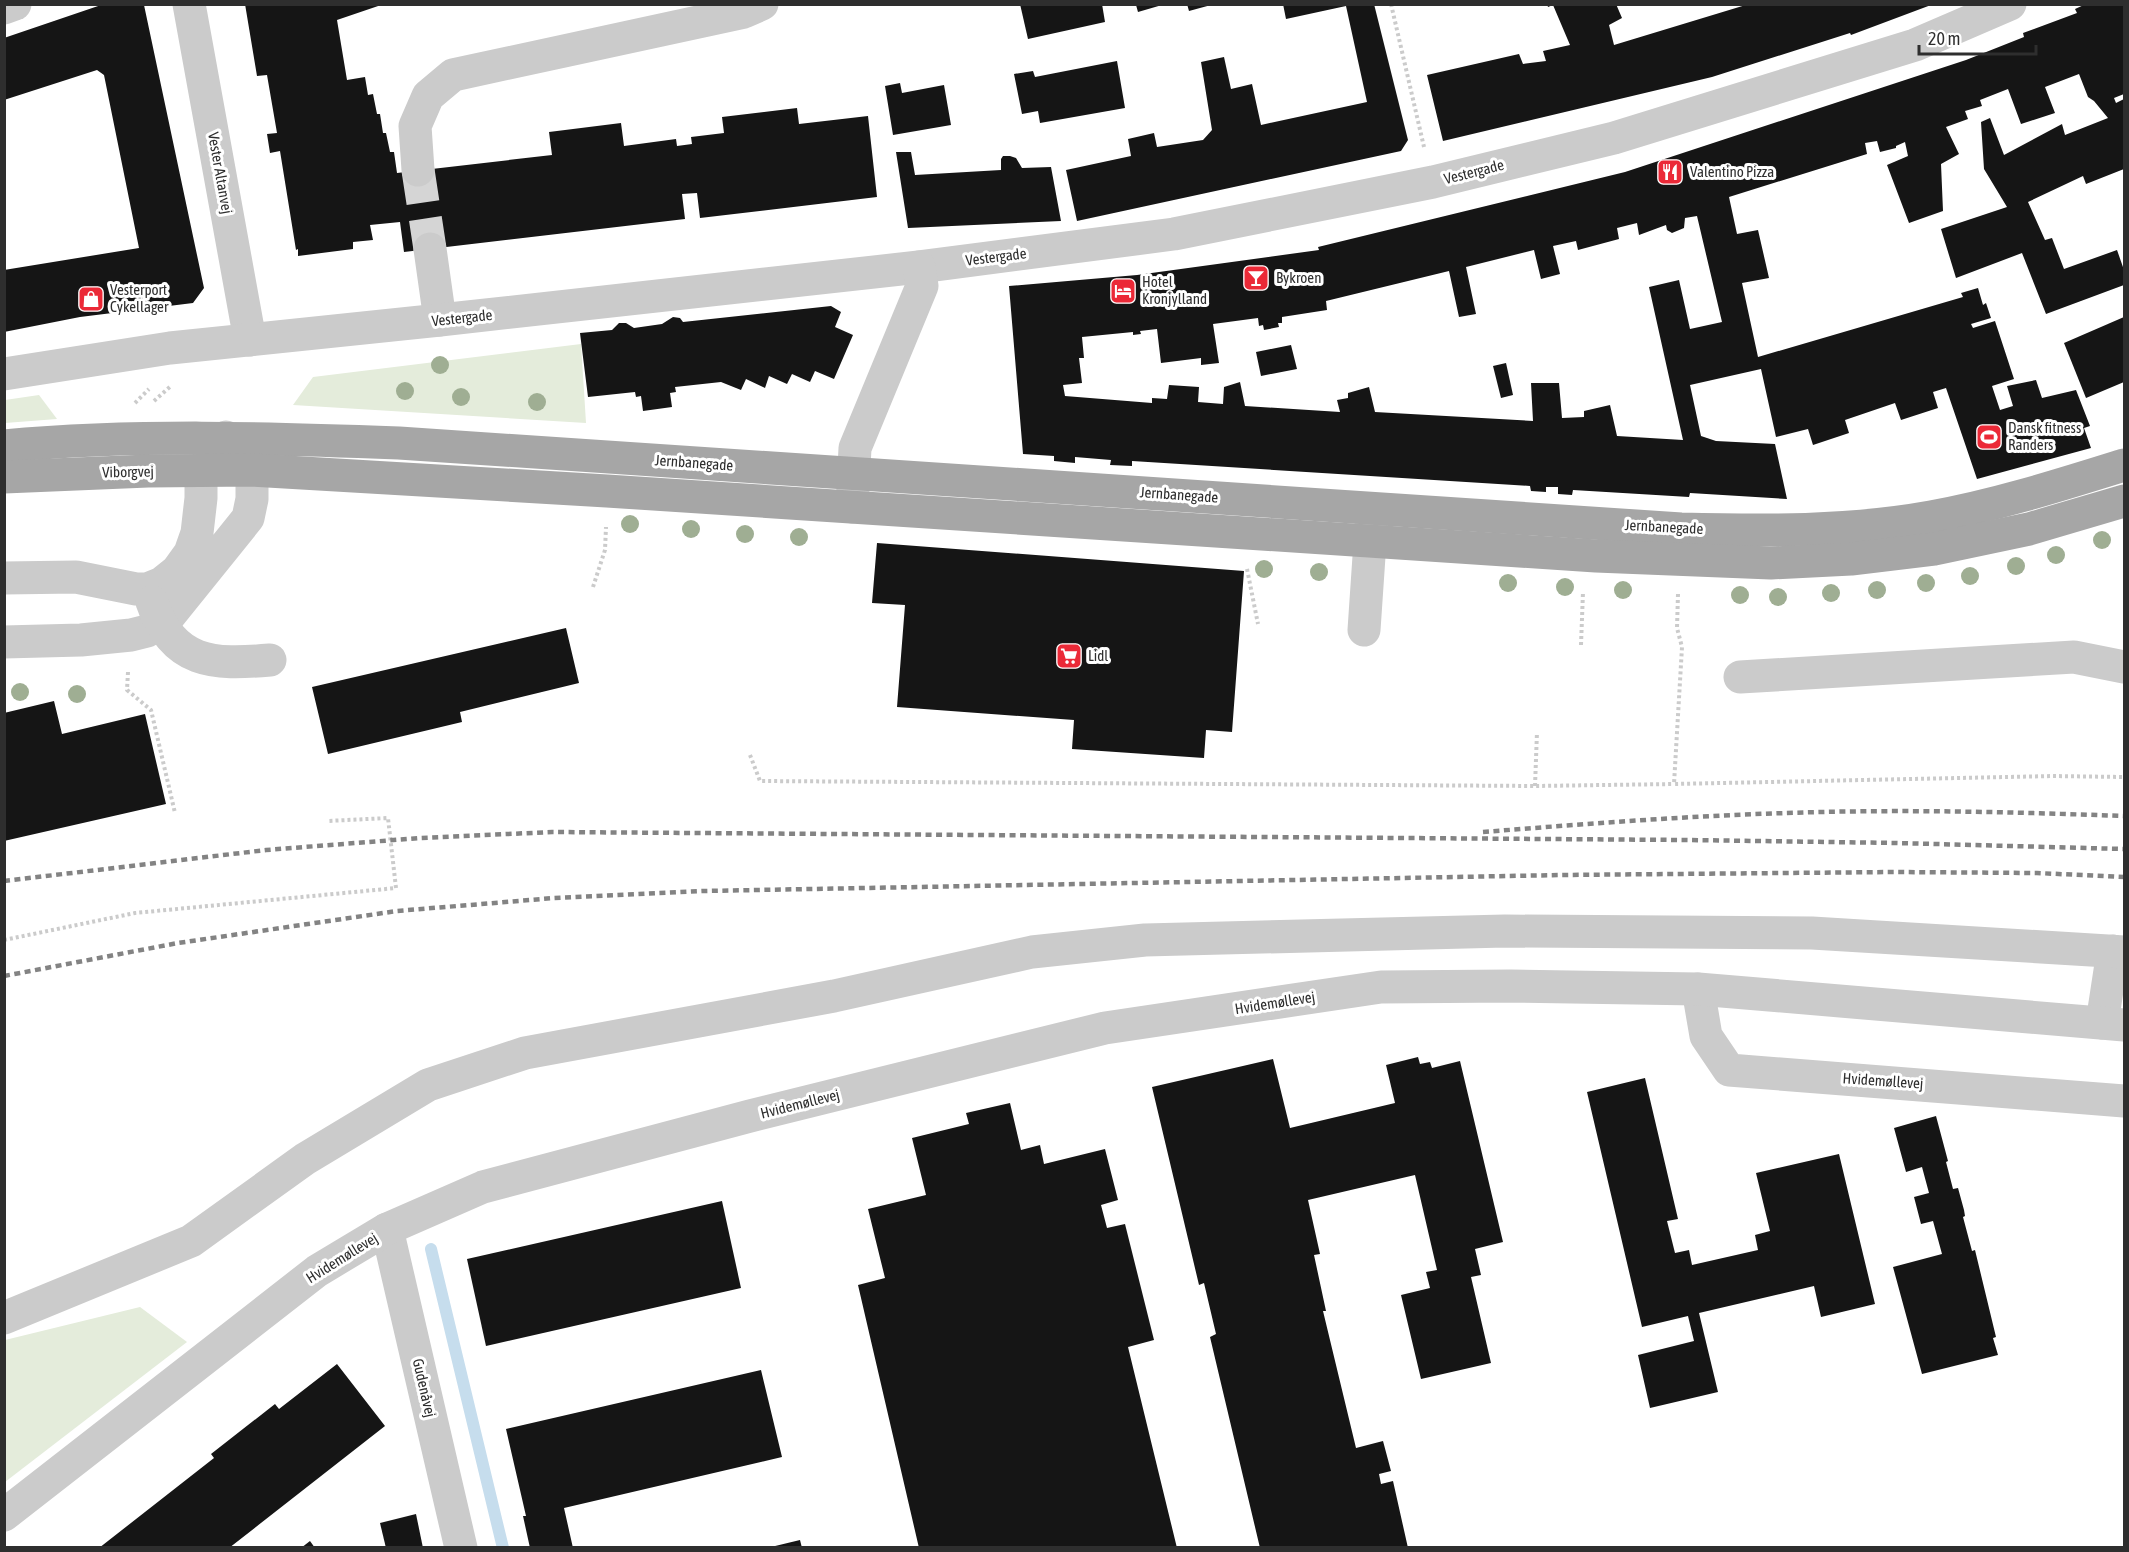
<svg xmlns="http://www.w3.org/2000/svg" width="2129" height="1552" font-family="'Asap Condensed',sans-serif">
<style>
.green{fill:#e4ecdb}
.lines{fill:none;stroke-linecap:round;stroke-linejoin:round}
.stream{stroke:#c6dded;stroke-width:12}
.building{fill:#151515;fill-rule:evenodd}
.minor-tunnel{stroke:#d5d5d5;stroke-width:33;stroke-dasharray:33 16;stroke-linecap:butt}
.path{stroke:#cbcbcb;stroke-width:4;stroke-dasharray:3 3;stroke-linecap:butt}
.minor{stroke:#cbcbcb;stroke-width:33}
.major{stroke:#a6a6a6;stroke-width:33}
.rail{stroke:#838383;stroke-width:4.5;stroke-dasharray:6 4.5;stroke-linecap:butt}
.tree{fill:#9fae93}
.labels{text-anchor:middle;stroke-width:6;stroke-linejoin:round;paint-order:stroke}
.street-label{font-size:15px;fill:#2e2e2e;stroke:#fff}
.poi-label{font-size:15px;fill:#2e2e2e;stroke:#fff;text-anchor:start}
</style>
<rect width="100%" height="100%" fill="#fff"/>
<g class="green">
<path d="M581,344L586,423L293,405L313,377Z"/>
<path d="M39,395L57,419L5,423V400Z"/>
<path d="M140,1307L187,1342L5,1482V1340Z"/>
</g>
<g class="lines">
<path class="stream" d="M431,1249L503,1548"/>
</g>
<g class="building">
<path d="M104,4L144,5L204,288L193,303L80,317L4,332V270L139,248L104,75L97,70L4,100V38Z"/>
<path d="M245,4H384L337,20L347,80L365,77L368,95L373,94L377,114H380L383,133H386L390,152H394L397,173L552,155L549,132L621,123L624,146L676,139L677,146L692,144L691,137L724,133L722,117L797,108L799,124L868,116L877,197L700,218L697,193L682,194L685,219L404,252L400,222L370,225L373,240L353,242V249L298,256V249L296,250L280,151L270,153L267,134L277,133L267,75L257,76Z"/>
<path d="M1020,4H1102L1105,22L1028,39Z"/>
<path d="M1187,4H1210L1211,5L1189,11Z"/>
<path d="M1283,4H1374L1408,140L1401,151L1077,221L1066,170L1131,156L1128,139L1154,133L1157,147L1203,140L1212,130L1201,62L1224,57L1231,89L1252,84L1261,125L1367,102L1346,6L1286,19Z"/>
<path d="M1547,4H1616L1622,18L1609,25L1614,45L1749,4L1931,5L1851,35L1850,33L1712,77L1443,141L1427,75L1519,54L1523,64L1546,61L1543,51L1570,45L1553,5L1548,7Z"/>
<path d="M2086,4H2124V94L2114,98L2116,103L2124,99V169L2086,184L2083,176L2028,202L2045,240L2052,238L2064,269L2117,250L2124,270V285L2046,314L2022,253L1956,278L1941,229L2007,207L1984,169L1981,122L1990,118L2004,155L2062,124L2065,135L2108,118L2094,101L2088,97L2079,74L2045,87L2055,113L2021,124L2008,89L1980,100L1982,106L1965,111L1968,119L1946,127L1959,154L1941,164L1943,211L1909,223L1887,165L1908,156L1905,142L1896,146V148L1880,152L1877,141L1865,143L1867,154L1729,197L1737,234L1758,230L1769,278L1742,283L1758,357L1963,297L1961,293L1978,288L1983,305L1986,303L1991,318L1971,324L1973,328L1995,321L2014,379L1992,386L2000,410L2013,406L2007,386L2036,380L2042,398L2076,390L2090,426L2084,428L2091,448L1977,479L1946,388L1933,392L1938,408L1901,420L1895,403L1845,420L1849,433L1813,445L1808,429L1776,437L1761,369L1690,385L1701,436L1716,441L1775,444L1787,499L1690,493L1689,497L1573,490L1572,495L1558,494V487H1546V492L1531,491L1530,486L1132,461V466L1110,465L1111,460L1075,457V463L1054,461V456L1023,454L1009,286L1137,275L1319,250L1318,247L1625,172L1966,60L2024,37L2023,33L2077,13L2075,9ZM1697,216L1722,322L1690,329L1679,280L1649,287L1683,440L1617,436L1610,405L1584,411V417L1562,418L1559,383H1531L1533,421L1375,412L1369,387L1348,393V398L1337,400L1340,412L1245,406L1240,382L1224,387L1223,404L1198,402L1199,387L1169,385L1167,399L1152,398V403L1065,396L1063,385L1082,383L1079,358H1084L1082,337L1133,332V335L1141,334L1140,331L1157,329L1161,363L1201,358V365L1219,363L1213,324L1258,318L1259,326L1263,325L1264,330L1279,327L1278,323H1282V317L1327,310L1326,301L1449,271L1459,317L1476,314L1466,267L1534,250L1541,279L1560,274L1553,246L1576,241L1578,250L1619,239L1617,228L1637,223L1639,235L1666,225L1667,230L1672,233L1684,228L1685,218Z"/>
<path d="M1136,5H1162L1138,12Z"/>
<path d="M1117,61L1125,108L1040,123L1038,111L1022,114L1014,74L1033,71L1035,77Z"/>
<path d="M900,83L902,93L944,85L951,125L893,135L885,86Z"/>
<path d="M896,152H911L915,175L1001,170V159L1003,156H1010L1016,158L1022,168L1051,167L1061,221L908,228Z"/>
<path d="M831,306L841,312L835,327L853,335L834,379L815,371L810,382L792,374L787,384L769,376L765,388L746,379L741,390L721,382L675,387L676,392L670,393L672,407L643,411L641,396L636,397L635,392L588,397L580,333L612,330L619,323H626L634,328L662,324L673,317L680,318L683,322Z"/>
<path d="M2124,317V382L2086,398L2064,343Z"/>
<path d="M1291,345L1297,369L1261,376L1256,352Z"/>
<path d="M1506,363L1513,395L1501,398L1493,366Z"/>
<path d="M877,543L1244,571L1232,732L1206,730L1204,758L1072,749L1074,720L897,707L905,605L872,603Z"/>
<path d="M566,628L579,683L460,712L462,722L328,754L312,687Z"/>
<path d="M54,701L62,734L145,714L166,804L4,841V713Z"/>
<path d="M1418,1057L1420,1064L1430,1062L1432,1068L1460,1061L1503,1242L1475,1249L1481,1275L1471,1277L1491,1363L1421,1379L1401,1295L1430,1288L1426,1272L1437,1270L1415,1175L1308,1200L1320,1254L1314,1255L1326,1311H1323L1356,1448L1383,1441L1391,1471L1379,1474L1381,1484L1393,1481L1408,1548H1260L1210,1337L1216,1334L1204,1283L1199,1285L1152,1087L1273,1059L1290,1128L1395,1103L1386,1065Z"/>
<path d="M1645,1078L1678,1219L1667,1221L1675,1253L1689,1250L1692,1265L1758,1250L1755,1235L1770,1231L1756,1173L1839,1154L1875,1304L1821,1317L1814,1286L1699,1313L1718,1392L1650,1408L1638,1355L1694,1341L1688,1316L1642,1327L1587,1092Z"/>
<path d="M1010,1103L1021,1150L1040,1145L1044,1164L1105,1149L1118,1200L1101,1205L1107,1228L1125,1224L1154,1340L1128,1347L1177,1548H919L858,1285L885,1278L868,1209L926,1195L912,1138L969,1124L966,1113Z"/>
<path d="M1936,1116L1948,1161L1946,1162L1953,1189L1958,1188L1964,1210L1965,1216L1963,1217L1972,1251L1975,1250L1996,1337L1993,1338L1998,1355L1922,1374L1893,1267L1942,1254L1933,1221L1921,1224L1914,1197L1929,1193L1922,1167L1906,1172L1894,1128Z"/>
<path d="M722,1201L741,1288L486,1346L467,1259Z"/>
<path d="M337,1364L385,1426L229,1548H99L214,1458L211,1454L275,1404L279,1409Z"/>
<path d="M761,1370L782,1457L564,1508L573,1548H530L523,1516H526L506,1429Z"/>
<path d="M416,1514L423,1548H386L380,1523Z"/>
<path d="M800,1540L802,1548H771V1547Z"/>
<path d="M310,1541L315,1548H301Z"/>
</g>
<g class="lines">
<path class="minor-tunnel" d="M418,170L430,249"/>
<g class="path">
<path d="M1391,4L1424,147"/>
<path d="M154,401L171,386"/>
<path d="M135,403L149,389"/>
<path d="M1247,569L1258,624"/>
<path d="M593,587L605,550L606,527"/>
<path d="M1678,594L1677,628L1682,647L1674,784L2053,776L2124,777"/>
<path d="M1581,645L1583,592"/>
<path d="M128,672L127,690L151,710L175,813"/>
<path d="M750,755L760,781L1535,786L1674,784"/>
<path d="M1535,786L1537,732"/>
<path d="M4,940L135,913L396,888L388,818L327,821"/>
</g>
<g class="minor">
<path d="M189,4L250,340"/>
<path d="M4,8L15,4"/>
<path d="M418,170L415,126L428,96L453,75L744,12L762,4"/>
<path d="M430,249L440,320"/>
<path d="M4,374L170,348L440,320L919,267L1174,234L1433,182L1614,138L1915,45L2010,4"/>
<path d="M852,507L855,448L922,286L919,267"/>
<path d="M4,578L76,577L136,589H147L162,583L177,571L190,553L197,533L201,498V471L226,437L252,470V499L248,518L170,615L160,623L147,631L131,635L81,640L4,642"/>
<path d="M152,602C173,664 213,665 270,660"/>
<path d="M1364,630L1372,512"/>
<path d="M1740,677L2074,657L2124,667"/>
<path d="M1698,989L1706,1036L1729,1070L2124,1101"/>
<path d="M2102,1023L2113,951"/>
<path d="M387,1229L461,1548"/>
<path d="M4,1318L191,1241L305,1159L428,1085L525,1053L834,996L1032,952L1145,940L1505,931L1812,933L2124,952"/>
<path d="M4,1515L317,1271L387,1229L483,1187L750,1116L1105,1028L1381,987L1511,986L1698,989L2124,1025"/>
</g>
<g class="major">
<path d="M4,446C136,434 267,438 399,443L1681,529C1764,531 1848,532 1931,517C1997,505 2060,485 2124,465"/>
<path d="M4,477L148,471L252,470L607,491L1596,556L1771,563L1851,559L1934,549L2029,529L2124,501"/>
</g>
<g class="rail">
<path d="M1483,832C1584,824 1686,816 1787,813C1900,809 2012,812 2124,816"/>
<path d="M4,881L266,850L420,838L552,832L1687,840L1897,843L2124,849"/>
<path d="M4,976L178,943L397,911L554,898L704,891L1562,875L1894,872L2037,873L2124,877"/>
</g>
</g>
<g class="tree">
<circle cx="440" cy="365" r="9"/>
<circle cx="405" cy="391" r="9"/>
<circle cx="461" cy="397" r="9"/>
<circle cx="537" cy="402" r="9"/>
<circle cx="630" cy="524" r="9"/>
<circle cx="691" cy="529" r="9"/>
<circle cx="745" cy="534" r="9"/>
<circle cx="799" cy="537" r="9"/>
<circle cx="2102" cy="540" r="9"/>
<circle cx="2056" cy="555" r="9"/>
<circle cx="2016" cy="566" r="9"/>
<circle cx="1264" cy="569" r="9"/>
<circle cx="1319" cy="572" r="9"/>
<circle cx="1970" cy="576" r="9"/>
<circle cx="1508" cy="583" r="9"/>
<circle cx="1926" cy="583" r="9"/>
<circle cx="1565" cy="587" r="9"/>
<circle cx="1623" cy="590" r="9"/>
<circle cx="1877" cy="590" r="9"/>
<circle cx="1831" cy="593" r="9"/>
<circle cx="1740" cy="595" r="9"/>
<circle cx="1778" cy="597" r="9"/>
<circle cx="20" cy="692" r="9"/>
<circle cx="77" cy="694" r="9"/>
</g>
<defs>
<g id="restaurant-square" transform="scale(1.35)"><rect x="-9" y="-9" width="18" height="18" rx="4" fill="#eb2937" stroke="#fff"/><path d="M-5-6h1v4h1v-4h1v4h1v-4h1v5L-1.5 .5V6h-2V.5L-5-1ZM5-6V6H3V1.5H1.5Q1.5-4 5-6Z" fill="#fff"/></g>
<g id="bar-square" transform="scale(1.35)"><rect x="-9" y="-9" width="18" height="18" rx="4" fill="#eb2937" stroke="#fff"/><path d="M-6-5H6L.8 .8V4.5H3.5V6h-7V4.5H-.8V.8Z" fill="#fff"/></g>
<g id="hotel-square" transform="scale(1.35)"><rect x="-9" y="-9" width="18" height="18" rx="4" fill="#eb2937" stroke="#fff"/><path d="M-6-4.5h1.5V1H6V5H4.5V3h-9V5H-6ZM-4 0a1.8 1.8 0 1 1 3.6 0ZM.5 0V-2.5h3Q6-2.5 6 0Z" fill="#fff"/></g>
<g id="shop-square" transform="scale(1.35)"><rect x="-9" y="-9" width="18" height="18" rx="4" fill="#eb2937" stroke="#fff"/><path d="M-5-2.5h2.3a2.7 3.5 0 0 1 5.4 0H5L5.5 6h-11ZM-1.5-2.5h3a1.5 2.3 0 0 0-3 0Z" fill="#fff"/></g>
<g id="stadium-square" transform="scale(1.35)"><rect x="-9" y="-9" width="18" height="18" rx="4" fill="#eb2937" stroke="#fff"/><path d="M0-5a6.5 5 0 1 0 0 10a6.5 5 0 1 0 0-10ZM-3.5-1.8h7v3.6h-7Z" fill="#fff"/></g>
<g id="supermarket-square" transform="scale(1.35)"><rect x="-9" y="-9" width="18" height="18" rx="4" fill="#eb2937" stroke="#fff"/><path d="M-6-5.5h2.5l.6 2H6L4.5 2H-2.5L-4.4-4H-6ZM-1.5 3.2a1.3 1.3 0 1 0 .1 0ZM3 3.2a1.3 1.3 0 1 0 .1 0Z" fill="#fff"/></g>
</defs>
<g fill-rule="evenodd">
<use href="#restaurant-square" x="1670" y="172"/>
<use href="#bar-square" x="1256" y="278"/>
<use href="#hotel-square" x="1123" y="291"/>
<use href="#shop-square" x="91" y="299"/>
<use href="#stadium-square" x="1989" y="437"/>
<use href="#supermarket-square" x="1069" y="656"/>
</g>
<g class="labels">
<g class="street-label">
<text transform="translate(1474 172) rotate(-14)" y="5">Vestergade</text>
<text transform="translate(220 173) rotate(80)" y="5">Vester Altanvej</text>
<text transform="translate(996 257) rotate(-7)" y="5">Vestergade</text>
<text transform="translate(462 318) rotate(-6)" y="5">Vestergade</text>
<text transform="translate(694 463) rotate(4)" y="5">Jernbanegade</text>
<text transform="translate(128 472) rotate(-1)" y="5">Viborgvej</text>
<text transform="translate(1179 495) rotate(4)" y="5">Jernbanegade</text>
<text transform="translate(1664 527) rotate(3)" y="5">Jernbanegade</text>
<text transform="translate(1275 1003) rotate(-9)" y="5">Hvidemøllevej</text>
<text transform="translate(1883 1081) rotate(4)" y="5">Hvidemøllevej</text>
<text transform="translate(800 1104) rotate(-14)" y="5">Hvidemøllevej</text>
<text transform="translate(342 1258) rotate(-32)" y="5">Hvidemøllevej</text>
<text transform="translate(424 1388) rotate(77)" y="5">Gudenåvej</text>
</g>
<g class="poi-label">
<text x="1690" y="177">Valentino Pizza</text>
<text x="1276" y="283">Bykroen</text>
<text x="1142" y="287">Hotel<tspan x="1142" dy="17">Kronjylland</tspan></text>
<text x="110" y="295">Vesterport<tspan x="110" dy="17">Cykellager</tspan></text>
<text x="2008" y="433">Dansk fitness<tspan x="2008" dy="17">Randers</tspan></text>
<text x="1088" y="661">Lidl</text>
</g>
</g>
<rect width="2129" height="1552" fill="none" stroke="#2e2e2e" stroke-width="12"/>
<path d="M1919 45v9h117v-9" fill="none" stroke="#2e2e2e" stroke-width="3"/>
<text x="1928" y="45" font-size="18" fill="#2e2e2e" stroke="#ffffff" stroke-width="4.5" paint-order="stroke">20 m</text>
</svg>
